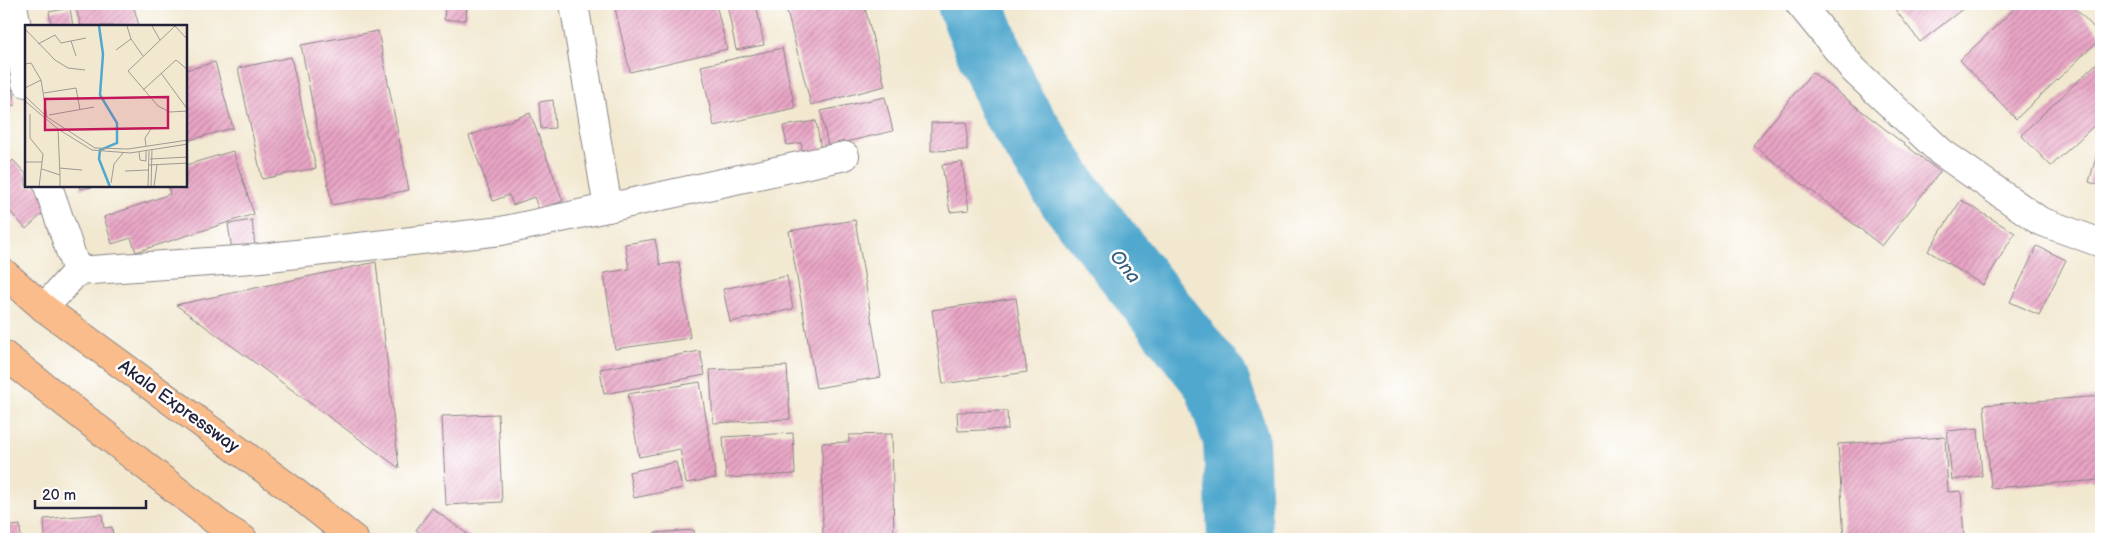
<svg xmlns="http://www.w3.org/2000/svg" width="2105" height="543" font-family="'Balsamiq Sans',sans-serif">
<style>
.lines{fill:none;stroke-linecap:round;stroke-linejoin:round}
.river{stroke:#51a8ce;stroke-width:66}
.building{fill:url(#building-hatch)}
.minor-casing{stroke:#8a8586;stroke-width:30}
.major-casing{stroke:#8a8586;stroke-width:30}
.minor{stroke:#fff;stroke-width:28}
.major{stroke:#f9bc8a;stroke-width:28}
.labels{text-anchor:middle;stroke-width:5;stroke-linejoin:round;paint-order:stroke}
.street-label{font-size:18px;fill:#22223b;stroke:#fff}
.water-label{font-size:19px;font-style:italic;fill:#375e7d;stroke:#fff}
.inset-river{fill:none;stroke:#51a8ce;stroke-width:2.5}
.inset-road{fill:none;stroke:#9f9994;stroke-width:1}
.view{fill:#c2185b;fill-opacity:0.15;stroke:#c2185b;stroke-width:2.5}
.inset-edge{fill:none;stroke:#22223b;stroke-width:2.5}
</style>
<defs>
<pattern id="building-hatch" width="6" height="6" patternUnits="userSpaceOnUse" patternTransform="scale(1.25)"><rect width="6" height="6" fill="#e9a5c5"/><path d="M-1 1l2-2M0 6l6-6M5 7l2-2" fill="none" stroke="#bc86a1"/></pattern>
</defs>
<rect width="100%" height="100%" fill="#fff"/>
<filter id="ink" filterUnits="userSpaceOnUse"><feTurbulence type="fractalNoise" baseFrequency=".02" numOctaves="2"/><feDisplacementMap in="SourceGraphic" scale="10" xChannelSelector="R" yChannelSelector="G"/><feConvolveMatrix kernelMatrix="1 2 1 2 8 2 1 2 1" color-interpolation-filters="sRGB"/></filter>
<filter id="wash" filterUnits="userSpaceOnUse"><feTurbulence type="fractalNoise" baseFrequency=".0096" numOctaves="4" result="noise"/><feDisplacementMap in="SourceGraphic" scale="20" xChannelSelector="R" yChannelSelector="G"/><feGaussianBlur stdDeviation="1.12" result="paint"/><feColorMatrix in="noise" values="0 0 0 0 0 0 0 0 0 0 0 0 0 0 0 0 0 1.4 0 .05"/><feComposite in="paint" operator="in"/></filter>
<g filter="url(#wash)">
<rect width="100%" height="100%" fill="#f2e8d0"/>
<g class="lines">
<path class="river" d="M970,4L1011,104L1071,197L1216,381L1236,440L1240,539"/>
</g>
<g id="blocks">
<g class="building">
<path d="M81,4H133L139,26H81L75,5Z"/>
<path d="M445,4H467L466,20H444Z"/>
<path d="M614,4H716L727,49L630,72Z"/>
<path d="M727,4H756L764,45L736,50Z"/>
<path d="M785,4H864L885,86L811,105Z"/>
<path d="M1891,4H1969L1920,42Z"/>
<path d="M2020,4H2071L2101,35V38L2016,119L1960,60Z"/>
<path d="M70,8L73,26H52L49,12Z"/>
<path d="M378,31L409,190L332,205L301,45Z"/>
<path d="M4,45L15,105L4,107Z"/>
<path d="M782,48L795,108L714,126L701,66Z"/>
<path d="M291,57L316,168L262,179L238,68Z"/>
<path d="M2099,61L2101,63V119L2051,166L2021,135Z"/>
<path d="M215,62L233,128L186,141V70Z"/>
<path d="M1812,72L1940,172L1882,246L1753,145Z"/>
<path d="M885,97L893,131L828,146L821,111Z"/>
<path d="M553,100L555,128L541,129L539,102Z"/>
<path d="M530,113L563,201L539,210L534,197L513,205L509,195L493,201L469,136Z"/>
<path d="M816,121L821,150L803,153L801,143L787,145L783,126Z"/>
<path d="M967,122V150L931,151V123Z"/>
<path d="M2099,147L2101,148V186L2089,182Z"/>
<path d="M233,151L254,214L136,252L131,238L112,244L104,217L170,194L168,186H186V165Z"/>
<path d="M13,160L26,174V186H37L53,204L26,229L4,205V169Z"/>
<path d="M962,162L969,210L950,212L942,165Z"/>
<path d="M79,186H91L92,187L80,189Z"/>
<path d="M1961,200L2015,233L1983,285L1928,251Z"/>
<path d="M252,220L255,246L232,250L228,224Z"/>
<path d="M855,220L881,377L816,388L789,231Z"/>
<path d="M655,239L660,265L679,262L690,338L615,349L604,273L629,269L625,244Z"/>
<path d="M2037,246L2066,260L2039,315L2010,302Z"/>
<path d="M376,262L399,468L176,305Z"/>
<path d="M787,276L793,309L730,322L723,289Z"/>
<path d="M1016,298L1027,372L943,384L932,310Z"/>
<path d="M700,351L705,375L604,394L600,369Z"/>
<path d="M787,366L790,419L713,423L710,370Z"/>
<path d="M700,382L716,478L686,483L680,449L639,457L628,394Z"/>
<path d="M2101,396V480L1991,488L1984,405Z"/>
<path d="M1007,411L1008,429L958,431L957,412Z"/>
<path d="M498,414L502,502L446,505L442,416Z"/>
<path d="M1978,428L1982,476L1952,480L1947,431Z"/>
<path d="M793,433L795,474L726,478L723,437Z"/>
<path d="M892,434L894,539H823L822,443L849,442V435Z"/>
<path d="M1945,437L1948,492L1961,491L1964,539H1844L1838,444Z"/>
<path d="M676,462L682,488L634,498L629,472Z"/>
<path d="M432,508L474,539H430L416,530Z"/>
<path d="M102,514L104,528L112,527L113,539H45L44,519Z"/>
<path d="M20,525L21,539H4V527Z"/>
<path d="M694,530L695,539H655L654,533Z"/>
</g>
</g>
</g>
<g filter="url(#ink)">
<use href="#blocks" fill-opacity="0" stroke="#8a8586" stroke-width="1"/>
<g class="lines">
<g class="minor-casing">
<g id="minor">
<path d="M13,4L26,83"/>
<path d="M574,4L608,208"/>
<path d="M1800,4L1854,70L1941,152L2040,221L2101,243"/>
<path d="M77,271L252,259L501,231L845,156"/>
<path d="M44,308L77,271L48,186"/>
</g>
</g>
<g class="major-casing">
<g id="major">
<path d="M4,273L44,308L287,486L354,539"/>
<path d="M4,355L222,526L243,539"/>
</g>
</g>
<use href="#minor" class="minor"/>
<use href="#major" class="major"/>
</g>
</g>
<g class="labels">
<g class="street-label">
<text transform="translate(179 406) rotate(36)" y="6">Akala Expressway</text>
</g>
<g class="water-label">
<text transform="translate(1126 266) rotate(52)" y="7">Ona</text>
</g>
</g>
<g transform="translate(25 25)">
<rect width="162" height="162" fill="#f2e8d0"/>
<path class="inset-river" d="M74,1L78,29L75,70L92,98V118L75,125L74,134L85,162"/>
<path class="inset-road" d="M102,1L106,14L118,31M127,1L135,15M150,1L103,46L133,81L145,87L163,86M150,1L163,15M0,4L30,35L43,43L60,45M46,16L51,31M13,19L30,10L36,18L61,13M91,25L106,14M0,39L6,38L16,55L22,92M136,48L163,85M0,63L16,55M118,65L151,35L163,45M19,68L51,63L55,85M0,71L22,92L70,123L103,124L163,115M0,76L33,104L67,125L105,128L163,119M5,89V113L18,129L14,162M24,90L69,82M33,104L35,150M121,121L120,113L126,104M114,127L115,135L121,136V126M125,134L163,132M0,137H17M124,140L163,138M34,143L57,145M17,144L35,150V162M100,146L123,145M86,158L89,139L98,128M129,161L132,140M123,162L124,126M126,162L127,124"/>
<path class="view" d="M143,72V103L20,105V74Z"/>
<rect width="162" height="162" class="inset-edge"/>
</g>
<rect width="2105" height="543" fill="none" stroke="#fff" stroke-width="20"/>
<path d="M35 500v8h111v-8" fill="none" stroke="#22223b" stroke-width="2.5"/>
<text x="42" y="500" font-size="15" fill="#22223b" stroke="#ffffff" stroke-width="4" paint-order="stroke">20 m</text>
</svg>
